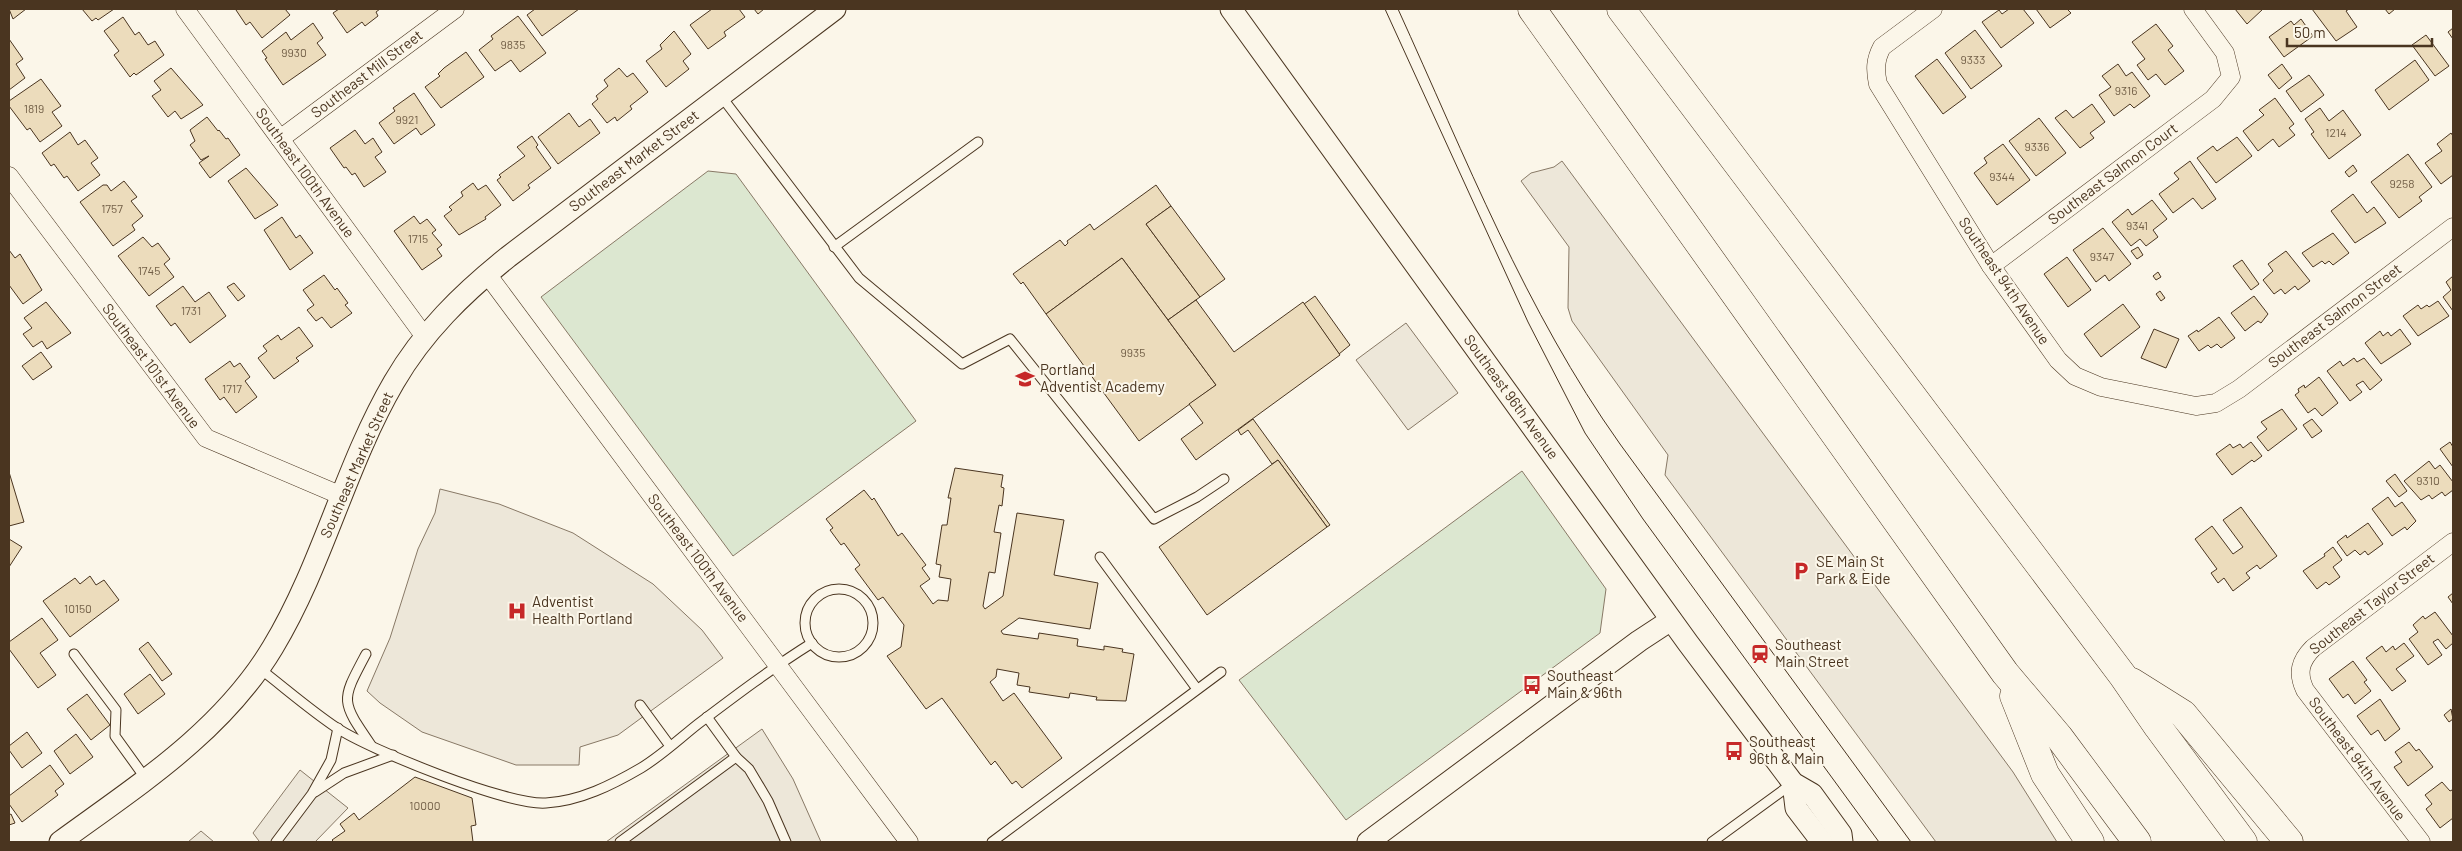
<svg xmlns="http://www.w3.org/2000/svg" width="2462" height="851" font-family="Barlow,sans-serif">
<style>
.green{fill:#dce7d0;stroke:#887966}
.parking{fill:#ede7d9;stroke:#887966}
.building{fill:#ecdcbc;stroke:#4a3520}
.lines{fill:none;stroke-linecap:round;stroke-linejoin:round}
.service-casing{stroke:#4a3520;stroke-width:11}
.minor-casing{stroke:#4a3520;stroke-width:19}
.tertiary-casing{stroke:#4a3520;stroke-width:23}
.motorway-casing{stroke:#4a3520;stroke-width:29}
.service{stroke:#fbf6e9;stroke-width:9}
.minor{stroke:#fbf6e9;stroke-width:18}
.tertiary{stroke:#fbf6e9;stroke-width:21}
.motorway{stroke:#fbf6e9;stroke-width:28}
.tram{stroke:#4a3520;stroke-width:1}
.labels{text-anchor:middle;stroke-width:4;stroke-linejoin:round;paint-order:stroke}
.number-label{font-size:12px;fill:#725f47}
.street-label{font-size:15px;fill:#4a3520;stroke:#fbf6e9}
.poi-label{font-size:15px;fill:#4a3520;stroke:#fbf6e9;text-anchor:start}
</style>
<rect width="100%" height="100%" fill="#fbf6e9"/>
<g class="green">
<path d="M708,171L736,174L916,421L733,556L541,297Z"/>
<path d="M1522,471L1606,589L1600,633L1346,820L1239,680Z"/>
</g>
<g class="parking">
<path d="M1562,161L2013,772L2057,842H1936L1665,475L1668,455L1572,321L1568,308L1569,247L1521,181L1531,173L1554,167Z"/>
<path d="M1406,323L1458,393L1408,430L1356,360Z"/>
<path d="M440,489L499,504L573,533L653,584L702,630L723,658L618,735L580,747L579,765H516L422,732L380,703L367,691L390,638L418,549L435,513Z"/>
<path d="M762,729L793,779L821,842H606Z"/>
<path d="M300,770L348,808L315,842H258L259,841L253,833Z"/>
<path d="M201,831L214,842H188Z"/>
</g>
<g class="building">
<path d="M9,9H26L13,19Z"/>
<path d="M82,9H114L98,20L96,18L92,21Z"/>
<path d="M238,9H285L290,15L262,38L250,22L246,25L236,10Z"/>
<path d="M339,9H380L376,12L378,16L365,26L362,22L347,33L333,13Z"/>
<path d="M535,9H579L542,36L527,15Z"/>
<path d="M712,9H739L745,17L724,32L726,36L708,49L690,25Z"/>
<path d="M754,9H764L758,14Z"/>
<path d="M2009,9H2023L2034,23L2001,48L1982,22L1999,10L2002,14Z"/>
<path d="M2036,9H2067L2071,13L2050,28Z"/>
<path d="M2235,9H2263L2247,24Z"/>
<path d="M2312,9H2349L2346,11L2357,27L2336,41Z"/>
<path d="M2385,9H2395L2389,14Z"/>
<path d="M518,16L546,53L520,72L511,60L495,71L479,50L493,39L491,36Z"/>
<path d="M123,17L135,35L139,32L148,45L155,41L164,55L136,75L134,73L130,77L114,55L119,51L104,31Z"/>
<path d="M2301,19L2313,36L2284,57L2269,37L2291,21L2294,25Z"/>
<path d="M313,23L323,38L317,43L326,55L283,85L265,59L267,58L262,51L286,32L291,40Z"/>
<path d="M2156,24L2173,46L2168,50L2184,71L2165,85L2156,74L2148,80L2137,65L2145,59L2132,42Z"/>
<path d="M2453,28V39L2448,32Z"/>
<path d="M1975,30L2002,66L1971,89L1945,53Z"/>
<path d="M674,31L691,54L683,61L689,69L666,87L646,61L662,49L660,45Z"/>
<path d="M2426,35L2449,66L2435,76L2412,45Z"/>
<path d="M9,39L23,59L16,64L25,78L9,90Z"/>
<path d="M466,52L484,77L441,108L425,87L440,76L438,74L444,68Z"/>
<path d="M1937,59L1966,97L1943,114L1915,76Z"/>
<path d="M2415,60L2429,80L2389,110L2375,90Z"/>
<path d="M2118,64L2126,76L2132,72L2150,96L2134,108L2130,104L2114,116L2099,95L2111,87L2102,76Z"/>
<path d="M2282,64L2292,78L2279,89L2268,75Z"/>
<path d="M171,68L203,105L181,119L175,111L168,117L152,96L161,90L154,81Z"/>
<path d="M619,68L627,77L633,73L648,92L630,106L632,109L617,121L615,117L607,123L592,104L598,99L596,96L608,86L604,80Z"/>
<path d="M2309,75L2324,95L2301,112L2286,91Z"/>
<path d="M41,79L61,106L52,112L62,126L40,142L30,128L27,130L9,106V101Z"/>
<path d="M414,93L435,125L421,135L416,128L394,144L379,123L395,111L393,108Z"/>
<path d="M2275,98L2294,124L2289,128L2295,135L2279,147L2273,139L2258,151L2243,131L2264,115L2259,110Z"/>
<path d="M2092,104L2105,122L2090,133L2094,138L2080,148L2055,118L2066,110L2073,118Z"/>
<path d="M2320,108L2329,121L2343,110L2361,135L2329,159L2311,134L2314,132L2305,119Z"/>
<path d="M569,113L579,127L590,119L600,133L558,164L538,137Z"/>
<path d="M207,117L218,131L219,130L226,139L228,138L240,155L210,178L199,163L209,156L201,160L190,145L195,141L190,130Z"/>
<path d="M2039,118L2066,153L2036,176L2009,141Z"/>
<path d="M355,130L365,144L373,138L382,152L375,157L386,172L364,187L355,173L352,175L346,167L344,168L330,148Z"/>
<path d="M70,132L78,145L85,140L98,158L91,163L100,175L78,191L67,176L64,178L54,164L51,166L42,153Z"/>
<path d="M2451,133L2453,136V175L2441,184L2425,163L2442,151L2437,144Z"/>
<path d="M532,136L538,145L536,147L551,168L528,185L530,188L513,201L497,180L501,177L499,175L525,156L517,147Z"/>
<path d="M2237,137L2252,156L2216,183L2197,158L2213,146L2217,151Z"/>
<path d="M2003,144L2030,180L1997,205L1974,173L1987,163L1984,158Z"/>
<path d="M2408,154L2432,187L2419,197L2422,201L2399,218L2371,182Z"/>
<path d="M2190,161L2216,199L2202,209L2193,198L2173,213L2159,194L2179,179L2174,173Z"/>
<path d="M2353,165L2357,171L2349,177L2345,172Z"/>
<path d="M246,168L278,205L255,219L228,181Z"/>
<path d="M124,181L137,197L131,201L143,216L132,225L135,230L113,246L80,202L103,185H107L111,191Z"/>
<path d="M473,183L478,190L486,185L501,205L485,217L486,219L459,235L444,216L452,210L449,207L463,196L461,192Z"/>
<path d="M1156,185L1171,206L1146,224L1200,297L1168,320L1122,258L1046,314L1023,282L1021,284L1013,274L1060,240L1065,246L1068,243L1067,241L1090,224L1094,230Z"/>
<path d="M2353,194L2367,213L2374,207L2386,223L2355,243L2331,211Z"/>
<path d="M2152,200L2167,219L2153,230L2158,237L2146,246L2140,239L2131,246L2112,222L2128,209L2132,215Z"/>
<path d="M1171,206L1225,279L1200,297L1146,224Z"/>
<path d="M414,216L420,224L427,219L436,230L432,233L442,245L437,249L442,256L422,270L394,231Z"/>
<path d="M282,217L296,238L300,235L313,253L290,270L264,230Z"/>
<path d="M2103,228L2131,264L2109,281L2105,275L2096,282L2073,250Z"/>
<path d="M2333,233L2349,253L2333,265L2329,261L2325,264L2322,261L2313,267L2302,253Z"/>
<path d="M143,237L152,247L158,243L170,259L164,264L174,277L149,296L118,256Z"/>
<path d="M2138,247L2143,255L2137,259L2131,251Z"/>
<path d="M9,250L15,258L20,254L42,290L23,304L9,285Z"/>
<path d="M2286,251L2310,281L2298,290L2295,286L2285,294L2281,289L2274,294L2263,280L2273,271L2268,264Z"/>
<path d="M2067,257L2091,290L2068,307L2044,274Z"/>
<path d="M1122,258L1216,385L1139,441L1046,314Z"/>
<path d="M2242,260L2259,284L2251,290L2233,266Z"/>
<path d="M2158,272L2161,277L2156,280L2153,276Z"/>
<path d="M324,275L335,290L337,288L348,303L345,305L352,313L331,328L322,317L316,321L307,310L314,305L303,290Z"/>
<path d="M2453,276V311L2443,297L2451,290L2446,282Z"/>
<path d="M234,283L245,296L238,301L227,287Z"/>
<path d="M183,286L195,302L209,292L226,316L190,343L175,323L171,326L156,306Z"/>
<path d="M2160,291L2165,298L2161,301L2156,294Z"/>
<path d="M1315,296L1350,345L1339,354L1304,304Z"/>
<path d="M2254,296L2268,314L2261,323L2258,321L2245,331L2231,313Z"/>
<path d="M1196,300L1234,352L1303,302L1340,355L1196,460L1181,439L1203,423L1189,404L1216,385L1168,320Z"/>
<path d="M2438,301L2449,316L2418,336L2403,316L2418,305L2421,309L2427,305L2429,307Z"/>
<path d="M46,302L71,333L47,349L42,341L33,347L23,334L32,328L24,318Z"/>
<path d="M2123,304L2140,327L2101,357L2084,334Z"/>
<path d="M2219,317L2235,338L2221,348L2217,344L2211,348L2208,345L2199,351L2188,336L2197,330L2198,332Z"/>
<path d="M299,327L313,346L296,358L299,361L274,379L258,358L267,351L263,346L278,335L281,340Z"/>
<path d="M2154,329L2179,339L2166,368L2141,358Z"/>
<path d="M2400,329L2411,344L2381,364L2365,343L2380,331L2383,336L2388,332L2391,336Z"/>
<path d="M41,352L52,367L33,380L22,366Z"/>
<path d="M2354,358L2357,362L2364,358L2382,380L2370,390L2363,381L2356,385L2362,392L2350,401L2327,371L2340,361L2343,366Z"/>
<path d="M230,361L234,367L240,363L250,377L245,381L257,397L236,413L224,397L220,400L205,379Z"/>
<path d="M2319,377L2338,403L2322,416L2315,408L2308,413L2295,395L2299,392L2298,389L2304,385L2305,388Z"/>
<path d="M2282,409L2297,429L2268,451L2257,437L2267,429L2261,422Z"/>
<path d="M1253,419L1330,525L1327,527L1278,460L1272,464L1248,430L1241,435L1238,430Z"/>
<path d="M2312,419L2322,431L2312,438L2303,425Z"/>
<path d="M2251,442L2262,456L2254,462L2252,460L2232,475L2216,454L2230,444L2233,448L2240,444L2243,448Z"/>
<path d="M2450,442L2453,447V467L2440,449Z"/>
<path d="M1278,460L1327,527L1207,615L1159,547Z"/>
<path d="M2429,461L2435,469L2440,465L2453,482V490L2445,496L2442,492L2432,499L2429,495L2421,500L2404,481Z"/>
<path d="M955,468L1003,475L1001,487L1004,488L1002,506L999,505L994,532L1001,533L995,573L989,572L983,606L985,609L1003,596L1017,513L1064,520L1054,575L1098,583L1090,629L1019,618L1001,631L1003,634L1038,639L1039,633L1078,639L1077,646L1104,650V646L1123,649L1122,652L1134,654L1126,701L1096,700L1097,697L1070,693L1069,698L1029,692L1030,687L1017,685L1019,673L997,669L996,677L990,682L1003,701L1014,693L1062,758L1022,788L1016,781L1012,784L995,761L991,765L942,698L926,709L887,656L901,647L904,625L883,597L878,600L855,569L860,565L844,543L841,545L830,530L833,528L826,519L864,490L872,500L874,498L898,536L902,533L926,565L922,568L930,579L920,586L933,604L938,600L948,601L951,579L939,577L941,565L936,564L942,525H947L951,498H948Z"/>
<path d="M9,472L24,522L9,526Z"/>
<path d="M2395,474L2407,491L2399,497L2386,481Z"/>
<path d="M2388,497L2395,507L2402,502L2416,521L2407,530L2405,527L2392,536L2372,509Z"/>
<path d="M2241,507L2277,556L2260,569L2257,565L2246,573L2250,578L2233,591L2224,578L2218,583L2211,573L2217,569L2195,539L2212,526L2233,554L2243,547L2223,520Z"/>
<path d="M2368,523L2383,544L2368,555L2365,551L2360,555L2355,550L2347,556L2337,542L2346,535L2347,538Z"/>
<path d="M9,539L22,547L9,567Z"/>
<path d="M2333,547L2342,560L2333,567L2340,577L2329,585L2326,582L2317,589L2303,571L2325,556L2324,554Z"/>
<path d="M90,576L96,585L104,580L119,600L70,637L43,601L75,578L80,584Z"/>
<path d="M2453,593V604L2448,597Z"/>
<path d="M2435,612L2453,636V643L2446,649L2438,639L2433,642L2442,655L2428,665L2409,639L2418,632L2413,625L2423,616L2425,619Z"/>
<path d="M42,618L58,640L40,653L56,675L38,688L9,649V642Z"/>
<path d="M148,642L172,674L162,681L139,649Z"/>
<path d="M2404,643L2414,656L2396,669L2406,681L2392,691L2366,658L2382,646L2386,652L2393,646L2395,650Z"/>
<path d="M2353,661L2367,680L2364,682L2371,691L2355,704L2348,694L2343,698L2329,679Z"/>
<path d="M150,674L165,694L138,714L124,694Z"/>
<path d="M87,694L110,725L91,740L67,709Z"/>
<path d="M2380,699L2400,729L2385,741L2378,730L2371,735L2357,716Z"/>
<path d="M2451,709L2453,719L2449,722L2444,715Z"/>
<path d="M27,732L42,753L22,768L9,750V746Z"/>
<path d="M76,734L93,757L70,774L54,751Z"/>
<path d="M2409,742L2416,751L2419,749L2433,767L2408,786L2394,767L2402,762L2395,752Z"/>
<path d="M50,765L64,784L55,791L58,795L22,822L9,804V796Z"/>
<path d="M415,777L472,798L476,825L471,826L473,842H334L332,840L345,831L340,824L354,813L359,820Z"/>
<path d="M2442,782L2450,791L2452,790L2453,792V818L2440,828L2426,809L2432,804L2425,795Z"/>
<path d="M11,814L15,823L9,825V815Z"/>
</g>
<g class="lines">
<g class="service-casing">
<g id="service">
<path d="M721,96L859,278L962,364L1010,339L1154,519L1197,497L1224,479"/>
<path d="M834,247L978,142"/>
<path d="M1100,557L1197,689"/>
<circle cx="839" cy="623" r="34"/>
<path d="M74,654L116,710L115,736L146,779"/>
<path d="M366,654C341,701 340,700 371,745"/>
<path d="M259,668C285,688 310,710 337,728C370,750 509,806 546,803C580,801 612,785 641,768C661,756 679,739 698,724C735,696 772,668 812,643"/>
<path d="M640,705L670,746"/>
<path d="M707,717L736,757L749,769L768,801L786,842"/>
<path d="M315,792L344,773L393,755"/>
<path d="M276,842L312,794L331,760L338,728"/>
<path d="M620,842L736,757"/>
<path d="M992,842L1221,672"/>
<path d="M1712,842L1793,783"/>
</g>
</g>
<g class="minor-casing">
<g id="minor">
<path d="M185,9L425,337"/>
<path d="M1933,9L1882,47C1875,60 1875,70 1878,84L1991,266L2058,360L2075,376L2101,387L2196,406L2216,403L2239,389L2453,227"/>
<path d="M280,139L455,9"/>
<path d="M9,176L206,438L342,496"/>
<path d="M1991,266L2213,99L2231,77L2225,53L2193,9"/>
<path d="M487,274L909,842"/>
<path d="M2421,842L2305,690C2297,673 2300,661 2313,648L2453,542"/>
</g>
</g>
<g class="tertiary-casing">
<g id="tertiary">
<path d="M1231,9L1688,643L1793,783L1812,794L1841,834L1842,842"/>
<path d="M1793,783L1796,808L1822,842"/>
<path d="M60,842C138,785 222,732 273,647C323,564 345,466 394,382C423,332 463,293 508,257L835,9"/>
<path d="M1368,842L1639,641L1671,620"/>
</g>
</g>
<g class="motorway-casing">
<g id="motorway">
<path d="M1532,9L2005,673L2059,737L2137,842"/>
<path d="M1621,9L2123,676L2158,727L2243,842"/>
<path d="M2132,682L2183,714L2289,842"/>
<path d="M2014,696L2045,774L2090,842"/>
</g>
</g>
<use href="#service" class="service"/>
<use href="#minor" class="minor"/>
<use href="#tertiary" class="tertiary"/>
<use href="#motorway" class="motorway"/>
<g class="tram">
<path d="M1385,9L1528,322L1585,433L1643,519L1879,842"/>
<path d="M1398,9C1465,156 1526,312 1620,444L1911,842"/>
</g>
</g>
<defs>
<g id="school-bare" transform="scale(1.5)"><path d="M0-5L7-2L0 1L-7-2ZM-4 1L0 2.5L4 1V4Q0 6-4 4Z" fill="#c62828" stroke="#fbf6e9" stroke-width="2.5" paint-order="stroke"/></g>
<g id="parking-bare" transform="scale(1.5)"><path d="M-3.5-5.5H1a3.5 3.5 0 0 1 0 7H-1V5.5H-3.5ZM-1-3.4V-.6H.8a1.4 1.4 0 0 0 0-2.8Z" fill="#c62828" stroke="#fbf6e9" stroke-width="2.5" paint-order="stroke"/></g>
<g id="hospital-bare" transform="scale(1.5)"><path d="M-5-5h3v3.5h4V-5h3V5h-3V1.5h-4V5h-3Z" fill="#c62828" stroke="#fbf6e9" stroke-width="2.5" paint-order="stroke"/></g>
<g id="station-bare" transform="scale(1.5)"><path d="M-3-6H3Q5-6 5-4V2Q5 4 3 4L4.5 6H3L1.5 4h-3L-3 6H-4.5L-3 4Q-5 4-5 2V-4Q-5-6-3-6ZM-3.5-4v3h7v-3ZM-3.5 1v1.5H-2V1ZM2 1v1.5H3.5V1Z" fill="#c62828" stroke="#fbf6e9" stroke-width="2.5" paint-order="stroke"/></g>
<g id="bus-bare" transform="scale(1.5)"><path d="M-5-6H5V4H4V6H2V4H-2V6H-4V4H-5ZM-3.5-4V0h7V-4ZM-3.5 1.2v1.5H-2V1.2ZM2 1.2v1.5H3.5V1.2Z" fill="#c62828" stroke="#fbf6e9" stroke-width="2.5" paint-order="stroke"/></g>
</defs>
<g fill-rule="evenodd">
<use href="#school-bare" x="1025" y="379"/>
<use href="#parking-bare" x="1801" y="571"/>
<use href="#hospital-bare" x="517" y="611"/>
<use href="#station-bare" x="1760" y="654"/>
<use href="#bus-bare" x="1532" y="685"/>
<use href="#bus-bare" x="1734" y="751"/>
</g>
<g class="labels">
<g class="number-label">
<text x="513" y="49">9835</text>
<text x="294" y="57">9930</text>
<text x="1973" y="64">9333</text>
<text x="2126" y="95">9316</text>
<text x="34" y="113">1819</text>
<text x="407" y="124">9921</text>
<text x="2336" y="137">1214</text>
<text x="2037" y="151">9336</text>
<text x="2002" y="181">9344</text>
<text x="2402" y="188">9258</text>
<text x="112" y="213">1757</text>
<text x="2137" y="230">9341</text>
<text x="418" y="243">1715</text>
<text x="2102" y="261">9347</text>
<text x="149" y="275">1745</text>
<text x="191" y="315">1731</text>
<text x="1133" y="357">9935</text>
<text x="232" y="393">1717</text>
<text x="2428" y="485">9310</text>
<text x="78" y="613">10150</text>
<text x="425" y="810">10000</text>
</g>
<g class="street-label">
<text transform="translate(367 74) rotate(-37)" y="5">Southeast Mill Street</text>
<text transform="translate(634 161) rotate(-37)" y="5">Southeast Market Street</text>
<text transform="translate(305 173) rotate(54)" y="5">Southeast 100th Avenue</text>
<text transform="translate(2113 174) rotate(-37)" y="5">Southeast Salmon Court</text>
<text transform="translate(2004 281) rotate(56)" y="5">Southeast 94th Avenue</text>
<text transform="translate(2335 316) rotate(-37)" y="5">Southeast Salmon Street</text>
<text transform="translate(151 366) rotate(53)" y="5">Southeast 101st Avenue</text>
<text transform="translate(1511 397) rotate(54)" y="5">Southeast 96th Avenue</text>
<text transform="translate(357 465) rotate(-66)" y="5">Southeast Market Street</text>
<text transform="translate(698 558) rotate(53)" y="5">Southeast 100th Avenue</text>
<text transform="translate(2372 604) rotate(-38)" y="5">Southeast Taylor Street</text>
<text transform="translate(2357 759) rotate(53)" y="5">Southeast 94th Avenue</text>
</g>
<g class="poi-label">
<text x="1040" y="375">Portland<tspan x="1040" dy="17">Adventist Academy</tspan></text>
<text x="1816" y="567">SE Main St<tspan x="1816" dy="17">Park &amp; Eide</tspan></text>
<text x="532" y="607">Adventist<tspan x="532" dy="17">Health Portland</tspan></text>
<text x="1775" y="650">Southeast<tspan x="1775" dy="17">Main Street</tspan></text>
<text x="1547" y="681">Southeast<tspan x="1547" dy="17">Main &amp; 96th</tspan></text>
<text x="1749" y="747">Southeast<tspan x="1749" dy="17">96th &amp; Main</tspan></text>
</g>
</g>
<rect width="2462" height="851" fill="none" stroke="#4a3520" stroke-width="20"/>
<path d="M2287 38v8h145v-8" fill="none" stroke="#4a3520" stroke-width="2.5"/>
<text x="2294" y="38" font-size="15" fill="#4a3520" stroke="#fbf6e9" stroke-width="4" paint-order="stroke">50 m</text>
</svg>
